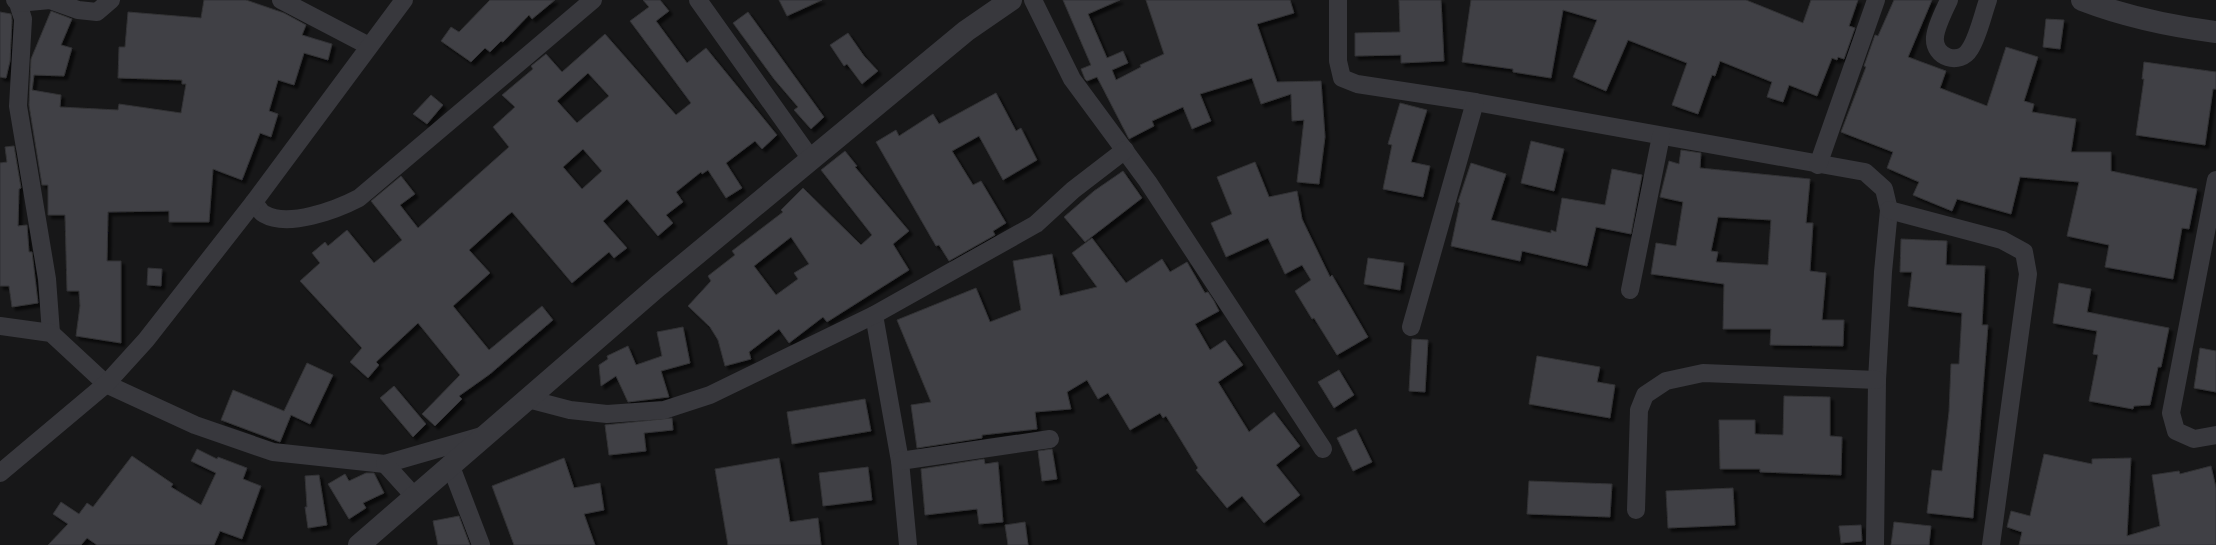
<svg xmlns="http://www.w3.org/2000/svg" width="2216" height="545" font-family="'DM Sans',sans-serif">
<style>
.building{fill:#414145;stroke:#313134;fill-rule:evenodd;filter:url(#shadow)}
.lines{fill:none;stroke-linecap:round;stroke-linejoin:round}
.minor{stroke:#38383d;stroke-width:18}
.tertiary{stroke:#38383d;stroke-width:22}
</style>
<defs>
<filter id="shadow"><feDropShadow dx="3.5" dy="3.5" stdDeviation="1" flood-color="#0009"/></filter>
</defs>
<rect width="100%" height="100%" fill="#171718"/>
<g class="building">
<path d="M204,0H246L284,13L306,25L302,35L332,44L328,60L304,53L294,85L278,80L269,111L278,114L271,137L260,133L242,180L213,169L209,222H169V211L108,212L107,261H121V343L76,336L80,306L79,291H67L65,215H48V185H42L29,105L31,59L51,11L72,19L61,45L72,48L64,76L34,75L32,90L61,95L60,107L118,110L119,104L181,113L186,84H182V80L118,78L119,47H125L128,12L201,18Z"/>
<path d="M490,0H555L532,19L529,15L503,42L501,41L490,52L485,48L471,62L441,41L451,27L459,32Z"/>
<path d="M643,0H660L669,11L656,21L687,63L706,48L777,135L762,149L755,141L726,163L742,188L726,198L708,170L702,174L701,172L676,192L683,202L666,215L673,223L658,236L627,199L603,221L627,248L614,258L609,252L572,283L512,212L508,215L469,250L490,273L453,306L489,350L542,306L553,320L490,374L459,396L462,399L435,426L422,414L460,375L418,323L376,362L379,365L368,378L350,362L362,348L300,281L320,263L312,253L325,242L328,246L347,230L374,263L402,240L371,201L401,176L415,194L400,205L418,228L509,147L493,127L515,107L502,95L533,69L531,66L546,54L562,72L605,34L676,115L691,103L630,21L649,7ZM588,73L609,96L577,123L557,101ZM583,149L602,171L582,189L563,167Z"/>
<path d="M779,0H822L787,16Z"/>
<path d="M1063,0H1120L1088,14L1107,58L1123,51L1128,63L1112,70L1116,80L1141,67L1140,65L1164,54L1146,0H1290L1294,13L1257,24L1277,82L1321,81L1325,137L1319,184L1297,182L1304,120L1292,121L1291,94L1261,104L1252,78L1200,94L1211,121L1192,129L1183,107L1152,121L1154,126L1129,139L1097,77L1087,81L1085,79L1081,69L1091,65Z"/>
<path d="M1399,0H1441L1444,61L1401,63V55L1355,56V33L1400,32Z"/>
<path d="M1471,0H1746L1803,23L1811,0H1858L1849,26L1855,28L1844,59L1838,57L1837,60L1832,58L1817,96L1789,85L1783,102L1767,97L1772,82L1720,61L1715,76L1712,75L1698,114L1672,105L1687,63L1628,40L1606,91L1573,77L1597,20L1563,10L1551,78L1513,72V69L1462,62Z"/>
<path d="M1894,0H1932L1908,57L1946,71L1940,88L1987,106L2006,47L2038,57L2024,101L2034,104L2032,112L2076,119L2071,152H2111V171L2197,189L2189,229L2182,228L2173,279L2105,267L2109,245L2067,236L2079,182L2020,177L2011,214L1957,199L1952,211L1913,195L1919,182L1887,168L1893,152L1841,132L1866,67L1864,66L1875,35L1878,36Z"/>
<path d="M0,12L11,14L12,20L10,61L6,78L0,77Z"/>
<path d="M748,12L824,117L811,129L794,110L798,107L774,79L733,23Z"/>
<path d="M2046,19L2064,20L2060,49L2043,47Z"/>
<path d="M848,33L864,56L878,71L862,84L847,64L844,66L830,45Z"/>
<path d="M2144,62L2216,72V89H2213L2205,145L2136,135L2144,79H2142Z"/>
<path d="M996,93L1016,131L1021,128L1037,160L1003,180L979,136L952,151L973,185L981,181L1006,223L993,231L995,235L949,261L939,245L936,246L876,142L896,130L899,136L933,114L939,124Z"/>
<path d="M431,95L443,105L427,124L413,114Z"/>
<path d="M1400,103L1427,110L1411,162L1430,166L1423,197L1383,189L1392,145L1388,144Z"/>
<path d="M1531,141L1564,149L1554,191L1521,183Z"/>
<path d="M14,146L21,188L19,189L18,226L27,225L29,252H32L38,303L12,307L9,286H0V163L7,162L5,147Z"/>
<path d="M1681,150L1701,153L1700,168L1810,179L1806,223H1813L1810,271L1826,273L1822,320H1844L1843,346L1770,345L1771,329H1723L1724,284L1651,274L1656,243L1676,246L1683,202L1660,197L1669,161L1679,164ZM1718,217L1771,220L1768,265L1716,262L1718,252L1711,251Z"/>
<path d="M845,151L857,166L855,167L909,231L893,244L909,270L827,322L823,317L789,343L779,329L749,352L751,359L725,366L718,340L710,327L688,306L711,281L708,276L735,255L732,251L783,212L781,210L803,188L861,245L872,235L821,170ZM791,237L809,264L794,273L798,279L776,295L754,266Z"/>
<path d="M1255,162L1269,197L1297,191L1302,219L1330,277L1332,275L1368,337L1337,355L1314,318L1312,319L1295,291L1311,280L1302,265L1285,274L1268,238L1226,257L1211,223L1232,214L1217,177Z"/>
<path d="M1471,163L1506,174L1491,220L1551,233V230L1556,232L1562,198L1605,205L1612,169L1642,175L1631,234L1596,227L1587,266L1522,251L1520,261L1451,246L1460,203L1458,202Z"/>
<path d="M1123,171L1142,198L1085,242L1064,217L1094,191Z"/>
<path d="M1092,238L1126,283L1162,259L1170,272L1187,262L1205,293L1208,292L1214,301L1219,311L1195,324L1210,350L1225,340L1243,365L1218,382L1249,432L1274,412L1300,446L1276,465L1300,495L1264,523L1242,496L1227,508L1196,470L1198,468L1166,416L1163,418L1160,413L1130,430L1108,393L1098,399L1087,380L1067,392L1071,409L1035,412L1037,429L982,435V438L917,448L911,405L931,402L897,320L976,288L990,322L1021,310L1013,261L1052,254L1060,296L1097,287L1072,253Z"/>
<path d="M1901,239L1947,241L1946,265L1985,266L1982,325H1988L1973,518L1927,513L1932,470L1942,471L1949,412L1951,364H1959L1962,313L1908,306L1912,272H1900Z"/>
<path d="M1368,258L1404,263L1400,290L1364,284Z"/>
<path d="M148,268L162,269L161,286L147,285Z"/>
<path d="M2059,283L2091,289L2087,312L2169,328L2161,367H2158L2150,405L2134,406L2133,409L2089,401L2098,355L2093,354L2097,331L2053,323Z"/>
<path d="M683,327L690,363L661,371L669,397L628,402L616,376L601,386L599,365L608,359L607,356L628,346L636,365L662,356L657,332Z"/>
<path d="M1412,339L1428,340L1425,392L1409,391Z"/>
<path d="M2200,348L2216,351V392L2194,388Z"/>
<path d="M1537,356L1600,367L1597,382L1615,385L1610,418L1529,404Z"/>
<path d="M307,363L333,375L310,424L291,415L280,442L221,420L233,390L284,411Z"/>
<path d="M1339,370L1354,395L1334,408L1318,382Z"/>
<path d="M394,386L426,424L413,437L380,398Z"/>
<path d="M1784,396L1830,397V436L1842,437L1841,475L1760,472V469H1720L1719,420H1755V434L1783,435Z"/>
<path d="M865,399L871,431L792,444L787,412Z"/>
<path d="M672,418L673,430L644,433L646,451L609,455L605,425Z"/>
<path d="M1356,429L1372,462L1353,471L1337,438Z"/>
<path d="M197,449L217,459L218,457L247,468L243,479L261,486L242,539L220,531L214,545H97L87,538L81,545H48L68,524L53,514L61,502L79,514L87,503L93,507L132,456L173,484L171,487L201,505L216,473L191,461Z"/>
<path d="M1052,449L1057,479L1042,481L1038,451Z"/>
<path d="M2044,454L2092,464V459L2131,458L2127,536L2160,526L2152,475L2179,471L2180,474L2211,466L2216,488V545H2019L2022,532L2007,527L2011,511L2030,516Z"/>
<path d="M564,458L574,488L600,483L604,510L584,514L595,545H514L492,486Z"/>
<path d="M779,458L790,522L818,518L821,545H728L715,469Z"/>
<path d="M984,459L985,464L998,462L1003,522L979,524L977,509L925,515L921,469Z"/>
<path d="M868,467L872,500L823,506L819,473Z"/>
<path d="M366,473H374L384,493L363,503L366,508L349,519L328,484L345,474L349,481Z"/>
<path d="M319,475L327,525L308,528L305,507H307L305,476Z"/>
<path d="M1529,481L1612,484L1610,517L1527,514Z"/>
<path d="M1733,488L1735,525L1668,528L1666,491Z"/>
<path d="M459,516L470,545H438L433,521Z"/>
<path d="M1025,522L1028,545H1008L1005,525Z"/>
<path d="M1894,522L1931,526L1929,545H1891Z"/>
<path d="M1861,525L1862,541L1841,543L1839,526Z"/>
</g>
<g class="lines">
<g class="minor">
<path d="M15,0L18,3L23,19L18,106L47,279L51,333"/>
<path d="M281,0L369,46"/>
<path d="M698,0L811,159"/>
<path d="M1033,0L1072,79L1148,182L1323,449"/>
<path d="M1338,0V61L1342,78L1357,84L1475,102L1865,172L1884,189L1889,210L1883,272L1877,380L1875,545"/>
<path d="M1949,0C1944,11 1936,26 1935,37C1933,58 1960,66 1970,49C1978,37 1983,14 1988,0"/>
<path d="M18,3L50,0L78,10L97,12L111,0"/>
<path d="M1818,165L1876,0"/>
<path d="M2216,180L2171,413L2176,431L2194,439L2216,435"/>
<path d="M254,202C257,206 260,212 264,214C288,228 336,210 359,198L593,0"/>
<path d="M1889,210L2002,240L2024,252L2028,274L1991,545"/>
<path d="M1630,290L1661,136"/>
<path d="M874,315L900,461L908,545"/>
<path d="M0,326L51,333L106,384L195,425L273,452L385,464L482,436"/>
<path d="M1411,327L1475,102"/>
<path d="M528,399L570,410L607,414L664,410L710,395L874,315L1036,224L1073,190L1125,150"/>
<path d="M900,461L1050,439"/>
<path d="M385,464L414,496"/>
<path d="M450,464L481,545"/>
<path d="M0,473L106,384L146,340L254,202L404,0"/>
<path d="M1636,510L1639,410L1645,395L1666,381L1703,373L1877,380"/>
</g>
<g class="tertiary">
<path d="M2082,0C2126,17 2169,26 2216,32"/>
<path d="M359,545L658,286L966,31L1011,0"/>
</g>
</g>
</svg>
